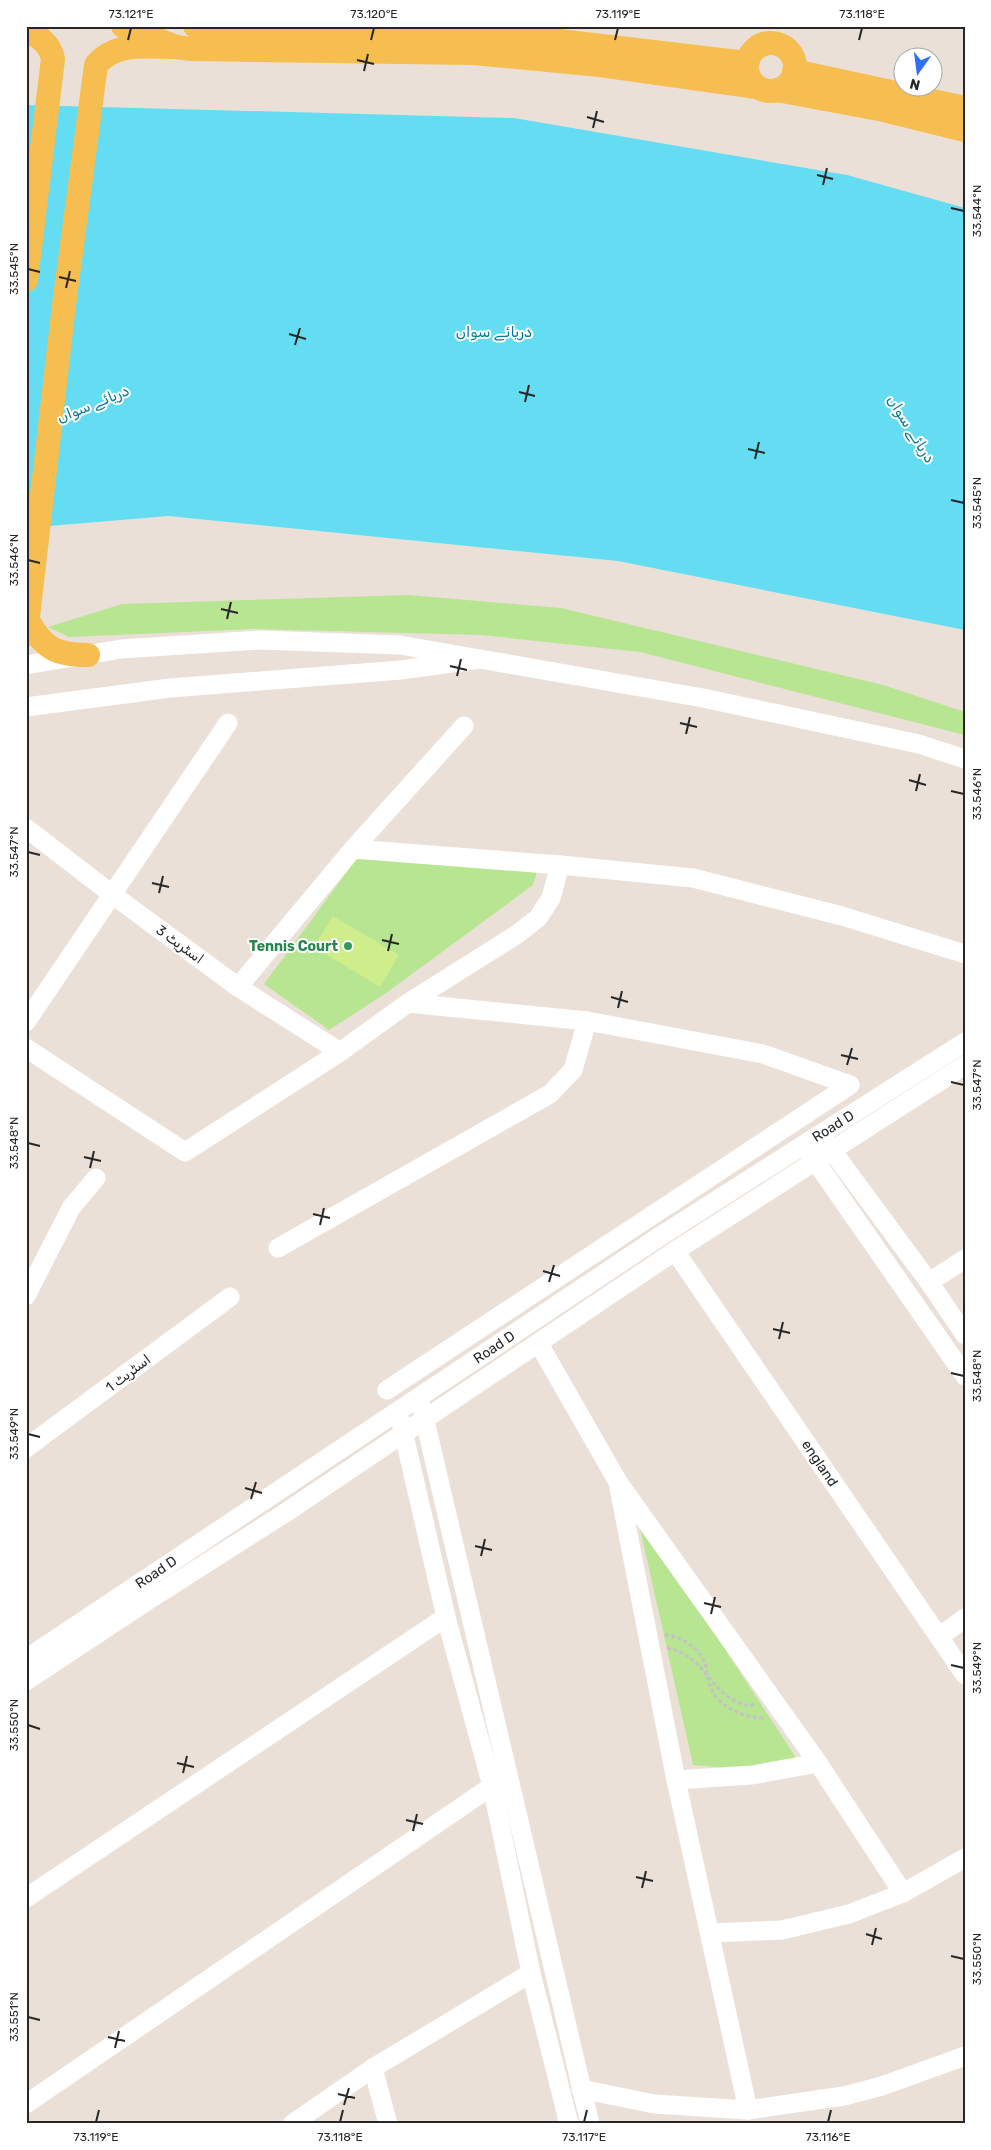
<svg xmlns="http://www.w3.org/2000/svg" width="991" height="2150" font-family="Rubik,Vazirmatn,sans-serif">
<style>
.green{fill:#b7e591}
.pitch{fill:#cfed8b}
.water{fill:#64ddf3}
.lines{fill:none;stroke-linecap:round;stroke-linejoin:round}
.path{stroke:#c3c3c3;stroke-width:3;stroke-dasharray:4 2.5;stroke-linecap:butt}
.minor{stroke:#fff;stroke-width:19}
.major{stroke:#f6bd51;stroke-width:24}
.ticks{fill:none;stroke:#272727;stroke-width:2}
.leisure-dot{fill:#2e9e5b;stroke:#fff;stroke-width:2}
.labels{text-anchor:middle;stroke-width:4;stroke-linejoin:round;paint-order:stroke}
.street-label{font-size:14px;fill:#272727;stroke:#fff}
.leisure-label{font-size:14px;font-weight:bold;fill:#27864d;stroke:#fff;text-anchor:end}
.water-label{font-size:15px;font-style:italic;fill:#07799b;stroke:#fff}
.neatline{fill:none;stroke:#272727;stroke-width:2}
.ticks-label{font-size:12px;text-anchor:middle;fill:#272727}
</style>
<rect width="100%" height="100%" fill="#ebe0d7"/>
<g class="green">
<path d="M409,595L561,608L883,685L965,712V735L640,652L481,635L254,629L69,637L48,627L122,604Z"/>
<path d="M358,857L538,869L533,885L386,993L329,1030L264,984Z"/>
<path d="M637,1515L797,1759L740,1769L693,1765Z"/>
</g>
<path class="pitch" d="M333,916L399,955L380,987L314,947Z"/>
<path class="water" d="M26,105L514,118L847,175L965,208V630L618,561L168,516L26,528Z"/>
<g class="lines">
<g class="path">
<path d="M665,1635C681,1636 699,1648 705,1663C708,1671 707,1681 711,1689C720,1708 745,1718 764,1718"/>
<path d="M667,1648C709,1656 707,1696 749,1706L756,1703"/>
</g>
<g class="minor">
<path d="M480,659L703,698L919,744L965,759"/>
<path d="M26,665L121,649L260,640L400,645L480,659L401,670L170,688L26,707"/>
<path d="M26,828L113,895L238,987L340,1052"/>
<path d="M353,849L560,865L693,878L842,916L965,954"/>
<path d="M238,987L353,849L464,726"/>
<path d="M408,1003L587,1021L763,1054L850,1085"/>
<path d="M26,1022L228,723"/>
<path d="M26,1048L185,1152L340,1052L408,1003L516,935L538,918L551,898L560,865"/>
<path d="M825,1141L929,1282L965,1335"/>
<path d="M807,1149L965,1376"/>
<path d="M278,1248L550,1094L573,1070L587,1021"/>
<path d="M675,1251L965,1675"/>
<path d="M929,1282L965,1259"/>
<path d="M26,1296L71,1208L96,1178"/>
<path d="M539,1344L618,1482L818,1763L903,1893"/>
<path d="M387,1390L850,1085"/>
<path d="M422,1408L590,2124"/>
<path d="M401,1422L446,1617L492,1786L531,1973L569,2124"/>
<path d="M26,1448L230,1297"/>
<path d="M619,1488L676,1780L748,2110"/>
<path d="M939,1637L965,1618"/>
<path d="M26,1659L659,1237L965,1042"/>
<path d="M26,1681L150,1599L282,1515L675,1251L965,1065"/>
<path d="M676,1780L752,1775L818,1763"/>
<path d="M26,1898L446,1617"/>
<path d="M710,1933L782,1930L849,1914L903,1893L965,1858"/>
<path d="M373,2068L388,2124"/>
<path d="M581,2089L654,2104L748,2110L844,2096L882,2086L965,2056"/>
<path d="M26,2104L492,1786"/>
<path d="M292,2124L373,2068L531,1973"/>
</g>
<g class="major">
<path d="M123,26L176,47L191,49L474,53L600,65L757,87"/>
<path d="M195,26L439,30L534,38L747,63"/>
<path d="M26,30C39,37 50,43 53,59L26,280"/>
<circle cx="771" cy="67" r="24"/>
<path d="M794,71L965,108"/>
<path d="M777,90L884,110L965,130"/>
<path d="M29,622C44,649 57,655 88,655"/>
<path d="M26,634L64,305L96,65C116,41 148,47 176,47"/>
</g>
</g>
<path class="ticks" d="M128,40L131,28M371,40L374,28M615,40L618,28M859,40L862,28M357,60L374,64M364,71L368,54M587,117L604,122M593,128L597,111M817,175L833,179M823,185L827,168M951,208L964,211M28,269L40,272M59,277L76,281M66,288L70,271M289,334L306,339M295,345L300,328M519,392L535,396M525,402L529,385M748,449L765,453M755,459L759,442M951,500L964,503M28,560L40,563M221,609L238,613M227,619L231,602M450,666L467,670M457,676L461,659M680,723L697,727M686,734L690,717M909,780L926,785M916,791L920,774M951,791L964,794M28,852L40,855M152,883L169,887M159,893L163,876M382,940L399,944M388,951L392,934M611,997L628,1002M618,1008L622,991M841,1055L858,1059M847,1065L852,1048M951,1082L964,1085M28,1143L40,1146M84,1157L101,1161M90,1168L94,1151M313,1214L330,1218M320,1225L324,1208M543,1271L560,1276M549,1282L554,1265M773,1329L790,1333M779,1339L783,1322M951,1373L964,1376M28,1434L40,1437M245,1488L262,1493M251,1499L256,1482M475,1546L492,1550M481,1556L485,1539M704,1603L721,1607M711,1614L715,1597M951,1665L964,1668M28,1725L40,1729M177,1763L194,1767M183,1773L187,1756M406,1820L423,1824M413,1831L417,1814M636,1877L653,1881M642,1888L646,1871M866,1934L882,1939M872,1945L876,1928M951,1956L964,1959M28,2017L40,2020M108,2037L125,2041M115,2048L119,2031M338,2094L355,2098M344,2105L349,2088M96,2122L99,2110M340,2122L343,2110M584,2122L587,2110M828,2122L831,2110"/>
<circle class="leisure-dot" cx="348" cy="946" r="5"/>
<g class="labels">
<g class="street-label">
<text transform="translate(180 944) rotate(36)" y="5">اسٹریٹ 3</text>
<text transform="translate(833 1126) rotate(-32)" y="5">Road D</text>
<text transform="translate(494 1347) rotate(-34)" y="5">Road D</text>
<text transform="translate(128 1373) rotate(-37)" y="5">اسٹریٹ 1</text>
<text transform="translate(820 1463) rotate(56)" y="5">england</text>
<text transform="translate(156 1572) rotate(-34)" y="5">Road D</text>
</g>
<g class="leisure-label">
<text x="338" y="951">Tennis Court</text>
</g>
<g class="water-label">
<text x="494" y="337">دریائے سواں</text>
<text transform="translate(93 404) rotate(-22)" y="5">دریائے سواں</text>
<text transform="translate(911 429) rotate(58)" y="5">دریائے سواں</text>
</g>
</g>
<rect width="991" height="2150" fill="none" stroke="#ffffff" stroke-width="55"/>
<g transform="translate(918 72) rotate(194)"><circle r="24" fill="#ffffff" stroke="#a9a9a9"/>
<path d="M0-4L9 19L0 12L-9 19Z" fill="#306eff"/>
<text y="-8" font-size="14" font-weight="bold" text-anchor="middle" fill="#272727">N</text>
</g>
<rect x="28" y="28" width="936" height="2094" class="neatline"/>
<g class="ticks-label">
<text x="131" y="18">73.121°E</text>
<text x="374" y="18">73.120°E</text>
<text x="618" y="18">73.119°E</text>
<text x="862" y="18">73.118°E</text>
<text transform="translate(977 211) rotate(-90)" y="4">33.544°N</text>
<text transform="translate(14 269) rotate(-90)" y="4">33.545°N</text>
<text transform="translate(977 503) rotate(-90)" y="4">33.545°N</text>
<text transform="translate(14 560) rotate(-90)" y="4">33.546°N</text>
<text transform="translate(977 794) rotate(-90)" y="4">33.546°N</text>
<text transform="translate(14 852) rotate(-90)" y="4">33.547°N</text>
<text transform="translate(977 1085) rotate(-90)" y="4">33.547°N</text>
<text transform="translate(14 1143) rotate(-90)" y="4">33.548°N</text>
<text transform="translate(977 1376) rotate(-90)" y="4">33.548°N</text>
<text transform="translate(14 1434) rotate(-90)" y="4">33.549°N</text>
<text transform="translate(977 1668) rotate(-90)" y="4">33.549°N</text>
<text transform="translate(14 1725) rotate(-90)" y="4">33.550°N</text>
<text transform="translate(977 1959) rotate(-90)" y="4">33.550°N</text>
<text transform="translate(14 2017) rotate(-90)" y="4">33.551°N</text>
<text x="96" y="2141">73.119°E</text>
<text x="340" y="2141">73.118°E</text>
<text x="584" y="2141">73.117°E</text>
<text x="828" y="2141">73.116°E</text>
</g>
</svg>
